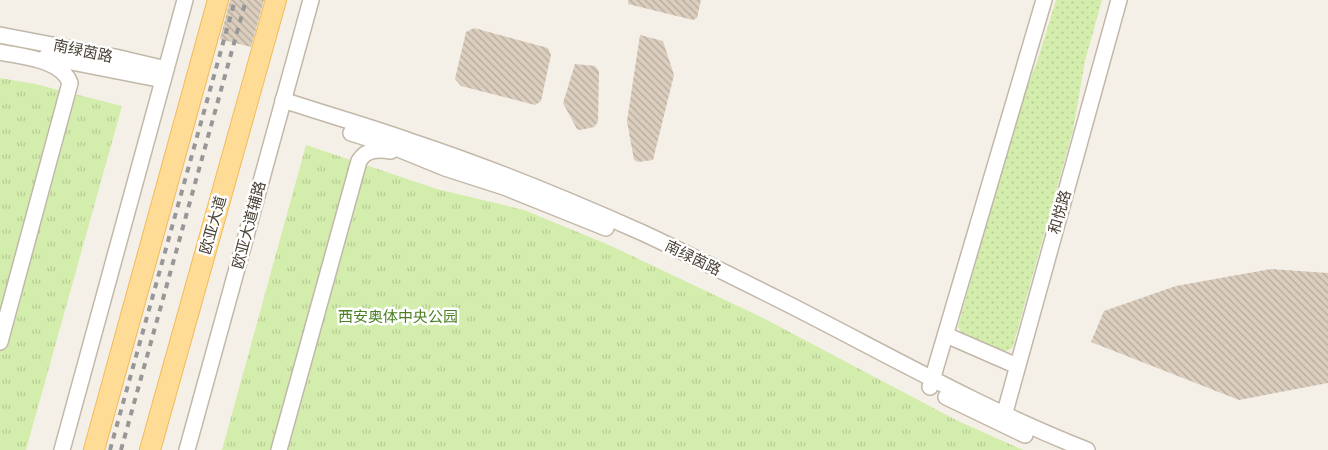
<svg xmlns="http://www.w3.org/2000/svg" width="1328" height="450" font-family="'Source Sans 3','Noto Sans SC',sans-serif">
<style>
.grass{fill:url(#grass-dots)}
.park{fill:url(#park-tufts)}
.building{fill:url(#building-back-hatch)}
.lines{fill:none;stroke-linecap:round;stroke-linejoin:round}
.tertiary-casing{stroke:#c2b8a9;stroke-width:18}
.primary-casing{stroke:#efbb5c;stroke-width:22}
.tertiary{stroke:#fff;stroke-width:15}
.primary{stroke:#ffdc96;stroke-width:20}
.rail{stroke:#979797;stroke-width:4;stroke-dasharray:6 6;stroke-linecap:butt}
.labels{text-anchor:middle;stroke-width:5;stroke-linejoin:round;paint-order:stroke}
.street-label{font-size:15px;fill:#494035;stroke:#fff}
.park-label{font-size:15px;fill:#4b8122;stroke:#fff}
</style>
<defs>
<pattern id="grass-dots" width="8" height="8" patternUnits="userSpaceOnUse" patternTransform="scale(1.25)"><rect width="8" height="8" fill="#d3edac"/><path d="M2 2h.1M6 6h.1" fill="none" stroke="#b7cc95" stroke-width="1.8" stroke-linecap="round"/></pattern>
<pattern id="park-tufts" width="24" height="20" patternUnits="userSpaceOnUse" patternTransform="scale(1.25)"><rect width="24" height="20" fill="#d3edac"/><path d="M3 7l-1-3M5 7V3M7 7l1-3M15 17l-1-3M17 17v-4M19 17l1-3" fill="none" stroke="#b7cc95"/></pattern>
<pattern id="building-back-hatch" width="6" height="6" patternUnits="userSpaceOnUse" patternTransform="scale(1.25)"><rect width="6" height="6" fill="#dbcebe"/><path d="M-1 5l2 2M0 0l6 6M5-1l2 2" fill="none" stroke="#b4a99b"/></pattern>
</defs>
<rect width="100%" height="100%" fill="#f5f0e7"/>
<path class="grass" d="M1056,0H1102L1085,61L1073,130L1013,346L1011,349L1003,352L962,334L958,326L1019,108L1038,59Z"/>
<g class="park">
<path d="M0,78L35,84L122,106L26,450H0Z"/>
<path d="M306,145L437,189L524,210L609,245L763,318L956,420L1023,450H222Z"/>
</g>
<g class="building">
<path d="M230,0H264L251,47L220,39Z"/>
<path d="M628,0H701L697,18L693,20L628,4Z"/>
<path d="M474,28L548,48L551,55L541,101L535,105L461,86L455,79L466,32Z"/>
<path d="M640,35L663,41L674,75L653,160L638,162L634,160L627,121Z"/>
<path d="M575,64L595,66L599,71L598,122L594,127L580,130L577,129L563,103Z"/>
<path d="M1271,269L1328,273V383L1239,400L1091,342L1104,311L1176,286Z"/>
</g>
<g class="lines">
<g class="tertiary-casing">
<g id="tertiary">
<path d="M0,35L115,57L166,69"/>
<path d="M0,52C23,57 61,59 70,83L0,342"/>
<path d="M46,57L163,80"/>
<path d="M283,100C325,114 368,126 410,141C489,167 567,199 643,233C690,255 736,278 782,301C883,352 982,409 1087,450"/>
<path d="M351,133L386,144L445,168L504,187L606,228"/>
<path d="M946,335L1017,366"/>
<path d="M930,387L1044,0"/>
<path d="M946,397L1025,435"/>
<path d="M1002,423L1119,0"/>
<path d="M62,450L185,0"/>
<path d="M187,450L311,0"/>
<path d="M279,450L359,161C366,149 378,149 391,151"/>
</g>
</g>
<g class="primary-casing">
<g id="primary">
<path d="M94,450L218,0"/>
<path d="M150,450L276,0"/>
</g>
</g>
<use href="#tertiary" class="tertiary"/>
<use href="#primary" class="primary"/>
<g class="rail">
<path d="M110,450L235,0"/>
<path d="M121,450L246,0"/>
</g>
</g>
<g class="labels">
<g class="street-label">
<text transform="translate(83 51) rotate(12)" y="5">南绿茵路</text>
<text transform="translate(1060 212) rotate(-74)" y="5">和悦路</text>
<text transform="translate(213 225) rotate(-74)" y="5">欧亚大道</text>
<text transform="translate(249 225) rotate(-75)" y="5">欧亚大道辅路</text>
<text transform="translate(693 258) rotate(26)" y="5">南绿茵路</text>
</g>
<g class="park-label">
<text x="398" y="322">西安奥体中央公园</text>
</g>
</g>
</svg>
